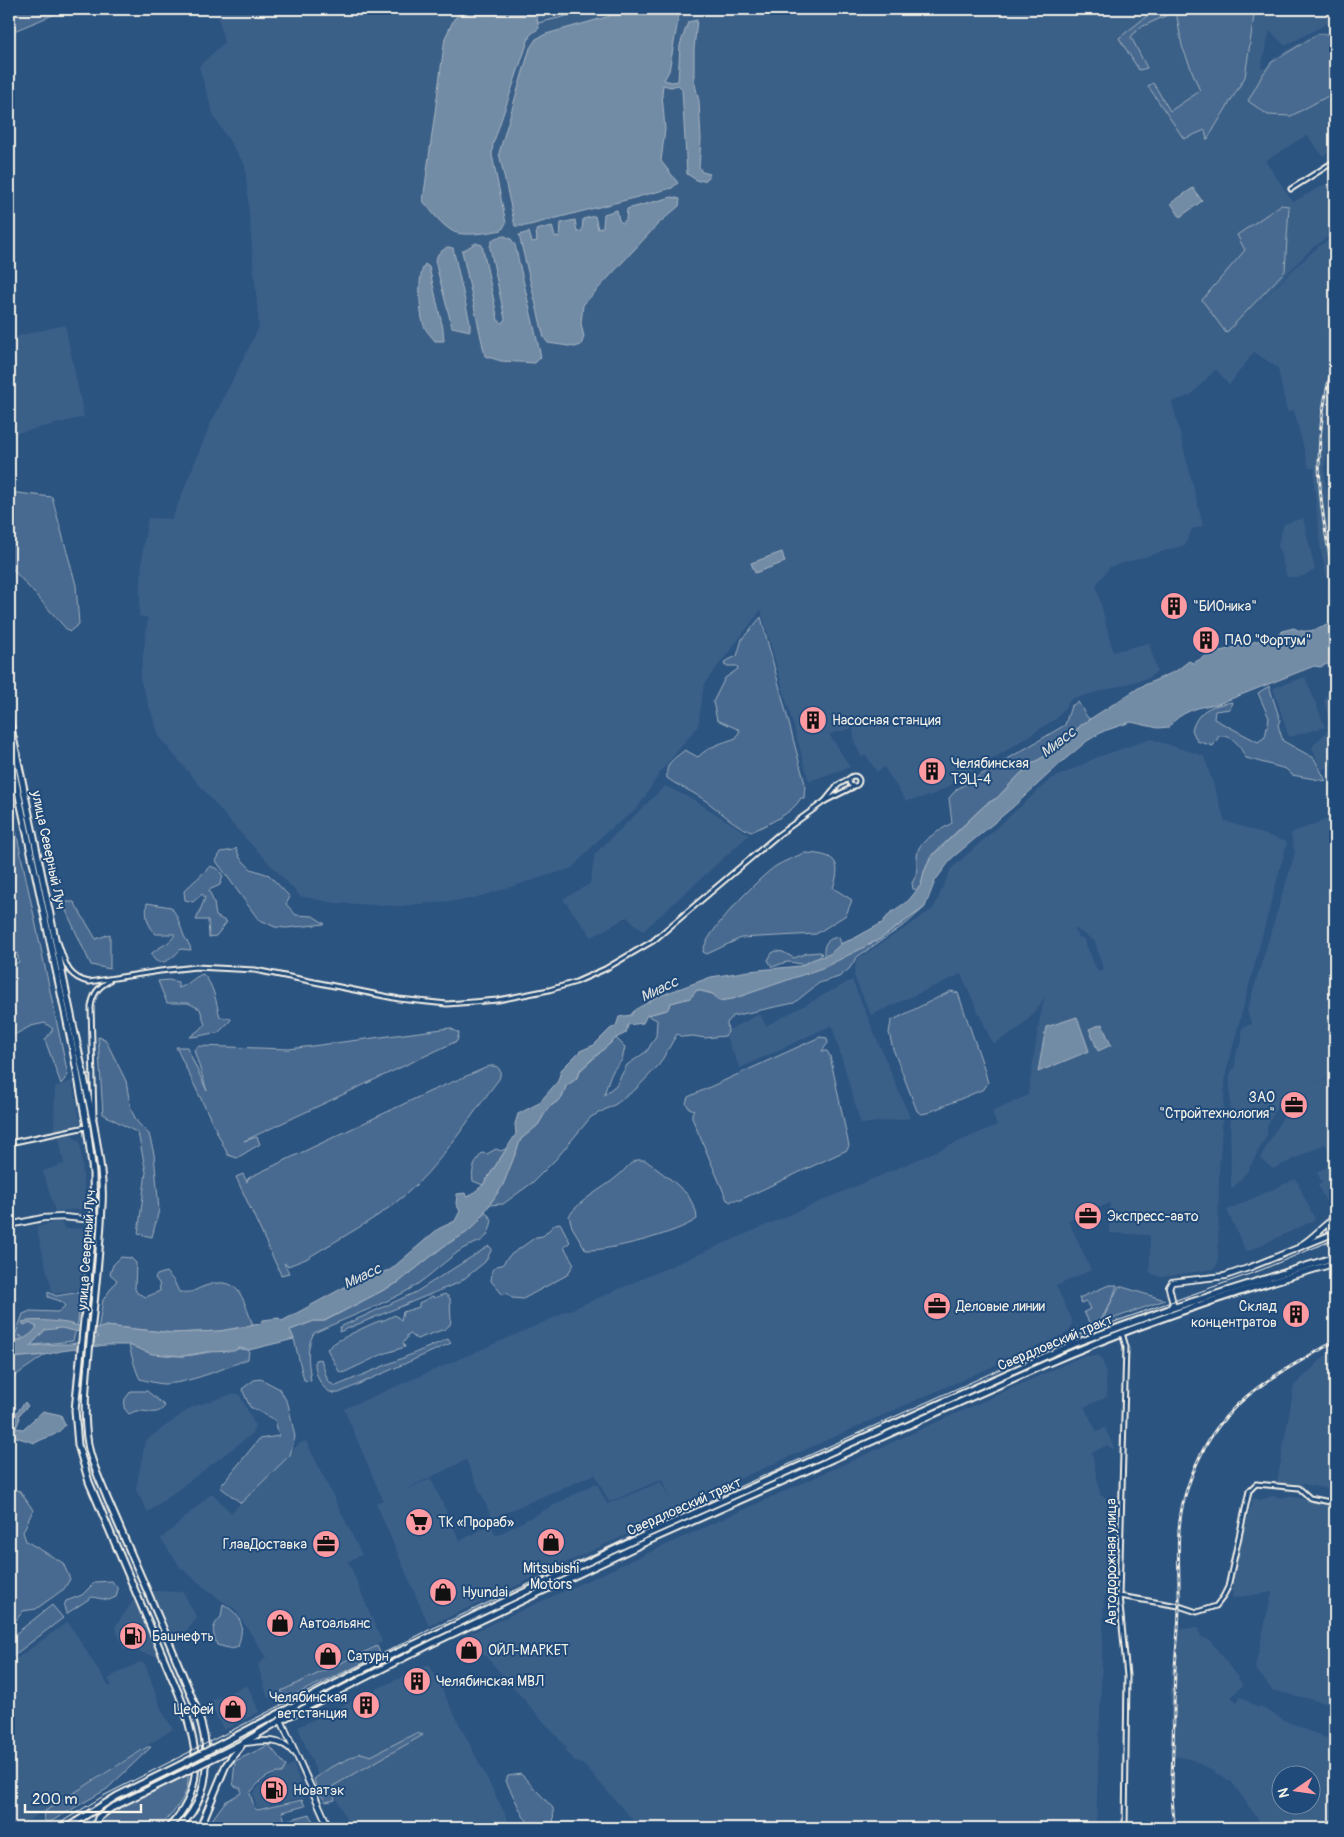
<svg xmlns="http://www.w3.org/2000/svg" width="1344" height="1837" font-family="Pangolin,sans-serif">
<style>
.built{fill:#3b6088;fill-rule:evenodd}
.green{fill:#496b90;stroke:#9eaebc}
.water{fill:#738ca6;stroke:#a7b4c0;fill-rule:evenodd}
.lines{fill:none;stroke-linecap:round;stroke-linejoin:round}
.stream{stroke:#a7b4c0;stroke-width:1}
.street-casing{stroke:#f4f1e8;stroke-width:7}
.secondary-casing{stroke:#f4f1e8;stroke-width:8}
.primary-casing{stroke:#f4f1e8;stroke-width:9}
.street{stroke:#1f4a7a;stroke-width:3}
.secondary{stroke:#1f4a7a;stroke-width:4.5}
.primary{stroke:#1f4a7a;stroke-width:5}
.tram{stroke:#f4f1e8;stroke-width:1}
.rail-casing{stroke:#f4f1e8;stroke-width:3}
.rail{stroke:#1f4a7a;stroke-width:1;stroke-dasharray:4;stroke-linecap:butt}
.primary-bridge-casing{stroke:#f4f1e8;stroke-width:9;stroke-linecap:butt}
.primary-bridge{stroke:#1f4a7a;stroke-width:5}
.labels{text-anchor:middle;stroke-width:4;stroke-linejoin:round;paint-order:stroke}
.poi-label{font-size:14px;fill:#f4f1e8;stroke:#1f4a7a;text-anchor:start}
.street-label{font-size:14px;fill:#f4f1e8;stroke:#1f4a7a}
.water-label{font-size:15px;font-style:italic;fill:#dadddb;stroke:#1f4a7a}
</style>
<rect width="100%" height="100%" fill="#2c5481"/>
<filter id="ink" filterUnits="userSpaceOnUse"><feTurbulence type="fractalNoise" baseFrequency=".02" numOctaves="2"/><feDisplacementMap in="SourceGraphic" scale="10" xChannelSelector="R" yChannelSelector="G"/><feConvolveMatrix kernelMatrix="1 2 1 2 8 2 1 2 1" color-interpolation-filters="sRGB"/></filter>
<g filter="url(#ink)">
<g class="built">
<path d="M217,9H1334L1335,19L1285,46L1270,30L1261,67L1264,69L1274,58L1318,32H1325L1335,44V147L1323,156L1307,135L1265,161L1293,202L1335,179V232L1311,249L1253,309L1297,266L1318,247L1335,236V395L1329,424L1325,467V479L1335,547V612L1321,552L1314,483L1315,468H1309L1294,410L1287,412L1278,368L1254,352L1229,385L1216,369L1191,395L1172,402L1203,526L1192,529L1185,545L1110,567L1096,585L1113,652L1149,643L1157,671L1148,678L1071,699L1057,718L953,784L932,795L906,801L884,767L877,772L866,755L862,757L855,744L853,728L829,734L850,767L809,781L761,610L704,684L698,726L661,771L637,809L605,833L572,868L471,899L400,906L335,903L300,896L234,826L160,738L140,679L148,618L139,616L143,548L148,518L172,519L209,427L259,327L245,165L214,117L199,66L224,43Z"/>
<path d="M65,325L84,417L9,435V338Z"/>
<path d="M1303,518L1315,570L1300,577H1287L1278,545L1284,524Z"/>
<path d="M1305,677L1325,727L1289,737L1273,688Z"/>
<path d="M1335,678V764L1321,770L1312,747L1331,727L1324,701Z"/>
<path d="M1151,739L1204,756L1225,821L1287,842L1226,1072L1219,1170L1218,1263L1214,1269L1161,1277L1150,1273V1235L1109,1233L1110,1203L1068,1220L1091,1270L1056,1286L1072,1320L1070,1330L1065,1334L674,1508L673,1513L429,1626L376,1503L383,1500L344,1409L531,1328L560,1315L562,1312L568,1311L997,1125L992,1112L1028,1095L1039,1023L1045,995L1040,1005L1021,1027L993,1044L961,974L871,1015L854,976L857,959L910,925L934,908L951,869L1050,780L1098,757ZM1074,928L1095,941L1103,969L1098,972L1083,938L1078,937ZM466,1460L492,1518L595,1474L609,1502L662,1479L671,1502L661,1482L607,1504L596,1483L496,1536L491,1524L460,1541L431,1479L400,1492Z"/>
<path d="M665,786L694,800L749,835L643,931L627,917L592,937L563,899L590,884L595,854Z"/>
<path d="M1335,816V1074L1307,1088L1335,1075V1153L1332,1155L1325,1144L1273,1169L1260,1158L1284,1115L1285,1099H1281L1267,1126V1135L1247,1172L1233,1188L1231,1187L1230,1075L1235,1066L1237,1051L1242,1042V1028L1252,1024L1247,1011L1295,853L1291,833Z"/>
<path d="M852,980L910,1118L861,1124L832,1025L740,1068L724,1032L760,1014L766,1026Z"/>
<path d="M72,1081L80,1123L76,1128L54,1131L55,1087Z"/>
<path d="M70,1134L80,1142L86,1209L55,1211L43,1171L64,1164L59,1137Z"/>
<path d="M1332,1165L1335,1172V1198L1326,1202L1318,1185L1322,1183L1317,1172Z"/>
<path d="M1296,1179L1315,1220L1246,1252L1227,1210Z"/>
<path d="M57,1222H61L65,1229L86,1228L82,1275L79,1290L53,1294L36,1227Z"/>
<path d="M1335,1351V1490L1298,1483H1277L1294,1386L1325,1356Z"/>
<path d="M1083,1356H1100L1105,1368L1107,1397L1084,1407L1097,1432L1105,1428L1114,1448L1112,1449L1107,1445L1092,1453L1100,1495L1108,1498L1113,1572L1112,1593L1104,1596L1096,1828H640L584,1765L576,1762L567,1752L565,1750L567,1748L467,1635Z"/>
<path d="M233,1394H239L255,1425L252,1434L148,1512L136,1490L145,1441L192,1407Z"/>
<path d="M306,1441L362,1555L348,1561L382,1642L268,1698L258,1665L266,1657L235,1609L218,1598L181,1568L161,1539L212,1493L231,1513L299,1444Z"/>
<path d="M1273,1496L1282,1498L1290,1496L1335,1507V1705L1272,1690L1255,1668L1272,1592L1232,1598L1236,1561L1253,1498L1261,1500Z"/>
<path d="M152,1591L183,1592L197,1618L176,1643Z"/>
<path d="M135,1598L160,1657L124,1649L115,1627Z"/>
<path d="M68,1622L109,1687L112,1685L108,1679L116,1674L140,1662L145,1664L162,1711L173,1729L44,1811L15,1828H9V1664Z"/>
<path d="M1199,1628L1201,1637L1210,1640L1243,1685L1231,1697L1237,1702L1241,1697L1258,1708L1259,1706L1288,1722L1335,1742V1828H1257L1262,1825L1232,1782L1193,1760L1170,1755L1171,1668L1177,1667L1179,1629ZM1282,1774H1312V1804H1282Z"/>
<path d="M429,1664L512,1828H350L333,1790L325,1793L298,1727Z"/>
<path d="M247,1685L259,1712L224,1730L209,1702Z"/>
<path d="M293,1764L306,1797L257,1808L253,1794L261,1784Z"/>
</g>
<g class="green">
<path d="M9,9H65V10L9,33Z"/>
<path d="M1156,9H1255L1245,77L1207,140L1205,130L1184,139L1148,86L1153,83L1170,111L1200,91L1182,46L1176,11L1139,28L1131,37L1147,68L1139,70L1119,38Z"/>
<path d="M1318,34H1326L1335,38V105L1328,96L1291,116L1268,115L1248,101L1263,74L1272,62Z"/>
<path d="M1281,205L1289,206L1285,271L1226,333L1202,300L1245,250L1237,235Z"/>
<path d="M9,492L52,497L76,585L79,624L69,632L9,565Z"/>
<path d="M761,617L805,784L804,798H801C792,814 768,824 751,832C729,823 715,805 695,794C685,788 676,785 667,778C665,762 674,759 685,750L698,757C709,746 722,743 736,738L740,730L717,720L713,702L725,678L738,669L737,666H725L724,662L737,656L742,639Z"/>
<path d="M1269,686L1280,720L1278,725L1283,741L1314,758L1326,781L1292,775L1286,769L1246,758C1239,746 1235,735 1219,736L1213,746L1197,741L1192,730C1199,708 1212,706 1232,702L1230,709L1215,711L1214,719L1258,742L1265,737L1269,718L1258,693Z"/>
<path d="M1078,702L1087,717L1090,719C1081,725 1076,731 1065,735L1064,743L1060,748L1033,763L1019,775L997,798L986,804L931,856L924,872L921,885L917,890L913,889L912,883C921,869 914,860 919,848C923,839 944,828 952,823L949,798L957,789L1065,725L1071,706Z"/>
<path d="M9,807L11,808L68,1075L61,1084L45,1040L53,1029L45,1023L31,1026L14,1035L9,1047V965L19,962L17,953L9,956Z"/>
<path d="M236,848L240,858L251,869L269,875L290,897L286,904L296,915L313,916L325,924L286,928L275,927L258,919L216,861L221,852L234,850Z"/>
<path d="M804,853C831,854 844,858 833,888L852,900L846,915L816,934L741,938L707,954L703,952C703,935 760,876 776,866C784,861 795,857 804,853Z"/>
<path d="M210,866L218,869L223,876L220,885L209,890L214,903L216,916L227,922L216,936L209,937L208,920H196L205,898L202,894L193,902L185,900L184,891C193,882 202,875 210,866Z"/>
<path d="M62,902H74L96,939L110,934V969L91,965Z"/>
<path d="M147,903L171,907C178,916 180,925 184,936C187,942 190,944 191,950L181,949C173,958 158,971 151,954C159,946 171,944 175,934H156C147,925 145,915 147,903Z"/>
<path d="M925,907L907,923L857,957L849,969L839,977L819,983L794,1003L733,1016L727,1023L728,1032L725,1036L705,1038L693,1036L682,1037L677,1034L659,1065L636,1089L616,1104L591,1117L556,1159L532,1183L503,1204L489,1205L503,1184L521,1139L538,1125L548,1108L562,1098L566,1086L576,1079L580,1071L616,1038L625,1047L622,1060L614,1069L609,1079L604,1095L616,1085L627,1065L647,1051L656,1036L657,1020L647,1015L667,1010L671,1003L690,998L697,990L713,994L825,967C824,952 820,939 839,937L842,947L851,954L880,939Z"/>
<path d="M776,951L783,952L794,958L807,953L820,952L822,954C808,970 804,963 788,962C783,962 777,966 772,967L768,960L772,953Z"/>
<path d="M203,974C214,985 216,1002 220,1017L230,1018L231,1020L218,1033C207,1033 200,1037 190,1037L205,1025L200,1009L188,1003H167L158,981L169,980L178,982V988C188,986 193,977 203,974Z"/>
<path d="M951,991L958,993L984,1068L988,1083L984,1089L927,1113L921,1114L917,1111L893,1049L889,1033L891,1021Z"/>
<path d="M450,1028L459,1033L457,1041L244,1141L257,1137L260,1144L237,1158L228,1155L176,1047H187L207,1091L194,1050L199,1046L289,1049Z"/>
<path d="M98,1037L105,1039L126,1081L131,1110L138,1123L149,1134L154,1154L159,1210L152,1237L138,1234L146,1172L138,1133L103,1114Z"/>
<path d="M820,1037L827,1038L828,1043L822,1051H827L830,1056L849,1146L847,1150L740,1200H733L731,1202L727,1200L692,1118V1113L694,1110L689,1108L686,1103L688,1097Z"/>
<path d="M490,1066C500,1065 502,1071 499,1079C472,1114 448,1153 417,1184C386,1215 343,1236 306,1259L288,1266L284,1263L289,1273L281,1275L236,1177L243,1174L247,1182V1180L250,1177L431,1091Z"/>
<path d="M507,1148L483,1185L473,1181C471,1169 475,1162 482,1153L487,1154L496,1149L501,1151Z"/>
<path d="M637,1160H645L674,1182L688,1195L696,1211L697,1219C678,1233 610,1251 586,1250L572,1227L569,1216C581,1198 602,1190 619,1175C625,1170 629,1163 637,1160Z"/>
<path d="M485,1211L492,1220C487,1248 475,1239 458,1252C440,1265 425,1281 405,1292C377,1307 344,1319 314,1333C305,1349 309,1364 311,1381L304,1380L294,1339L290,1330L314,1321H325L399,1282L444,1246L466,1233L477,1223Z"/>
<path d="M560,1223L570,1242L564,1247L574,1264L567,1275L523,1299L512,1298L507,1293L503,1295L491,1281L492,1270L496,1266L502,1265L509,1256L536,1237L543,1236L555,1224Z"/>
<path d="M489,1246L492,1249L485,1262L460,1282L339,1332L340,1327L416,1292Z"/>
<path d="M121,1257L131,1258L136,1263L135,1289L137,1293L146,1297L160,1291L159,1283L155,1278L157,1275L166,1272L174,1281L179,1292C195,1293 191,1291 205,1286C240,1274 242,1298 253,1325L220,1331L173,1333L106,1326L98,1330L103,1300L117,1280L110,1274L113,1265Z"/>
<path d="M1109,1285H1117L1112,1300L1099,1323L1098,1321L1090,1324L1084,1312L1090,1309L1086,1301L1081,1303L1079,1298Z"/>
<path d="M1119,1286L1165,1300L1101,1323Z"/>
<path d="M48,1292L56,1296L81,1292L78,1322L73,1341L33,1345L18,1334L22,1339L9,1343V1335L16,1333L23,1314L30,1311L58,1312L65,1306L60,1301L48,1297Z"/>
<path d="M445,1294L450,1298L451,1320L450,1325L445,1329L417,1339L410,1334L407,1335V1338L403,1343L405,1347L383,1354L345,1372L340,1373L327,1349C331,1347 332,1344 336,1342C350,1334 364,1327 379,1321H382L395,1315L401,1320L403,1312L419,1307V1303L433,1296L434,1298Z"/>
<path d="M448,1339L451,1343L339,1393C323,1396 314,1374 315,1360L321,1359L328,1382L336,1386Z"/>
<path d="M129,1345C148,1352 162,1356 183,1356C205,1355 227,1345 249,1350L248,1359C225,1368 187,1384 163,1384C155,1383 147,1381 140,1379C137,1375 130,1351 129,1345Z"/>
<path d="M45,1355L9,1380V1358Z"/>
<path d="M261,1379L280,1389L288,1404L295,1437L290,1455L241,1503L220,1487L259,1439L279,1436L275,1420L250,1407L242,1389L254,1380Z"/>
<path d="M131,1391H147L165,1406C157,1417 148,1410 137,1411C134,1411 132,1413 129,1414L124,1408L125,1399Z"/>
<path d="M9,1488L20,1491L33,1510L23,1532L26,1541L63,1563L70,1579L64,1589L36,1609L23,1611L14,1623L9,1626Z"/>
<path d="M112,1581L118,1589L116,1597L109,1600L92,1597L66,1614L64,1606L66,1601L82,1595L95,1582Z"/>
<path d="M223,1604C244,1617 244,1626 238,1647L232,1649L217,1645C213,1632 210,1628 221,1617Z"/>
<path d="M52,1605L63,1618L9,1659V1639Z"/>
<path d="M377,1646L381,1655L285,1699L281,1691Z"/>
<path d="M416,1733L423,1735L333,1786L335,1800L326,1802L317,1790L314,1779L331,1767L361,1753L371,1756Z"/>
<path d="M269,1745L286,1766L282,1773C268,1772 258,1783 250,1793L254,1807L257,1810L302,1800L305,1806L282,1812L285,1821L310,1814L315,1828H206L225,1802L241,1793V1788L234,1786L233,1781L235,1761Z"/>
<path d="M147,1747H151L107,1789L52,1821L47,1822L44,1820L45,1811Z"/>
<path d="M521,1774L553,1808L554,1828H533L523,1816L506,1781L508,1776Z"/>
<path d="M188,1775C190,1796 172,1814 159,1828H99L100,1822L104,1816Z"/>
</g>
<g class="water">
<path d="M464,9H535L539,28L530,35L493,144L492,155L506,223L502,230C492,232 464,237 454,232C441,225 432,212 423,201L445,38L454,19Z"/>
<path d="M619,9H680L669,71L664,80L672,82L678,81L680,45L688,22L697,20L694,49V80L699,101L701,140L699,167L702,172L710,174L706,180L698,181L687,174L682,89L678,85L671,87L663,85L662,94L665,129L661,161L678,183L672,188L526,226H515L499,153L530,48L536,39L546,34L610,16Z"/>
<path d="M1193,188L1202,201L1180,217L1171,203Z"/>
<path d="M672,197L680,199L679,206L658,224L583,305L581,323L584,337L581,345L575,347L548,343L544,338L519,235L529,232L532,242L537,241L536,230L552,226L555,237L560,236L561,223L575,220L577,232L582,231L583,219L595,216L598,229L603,227L604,214L617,210L619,220L622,223L626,220L627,209Z"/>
<path d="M505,236L511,239L515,245L541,357L535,363L501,361L485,356L462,251L476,243L482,245L498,320L502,323L505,319L490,248C491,238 495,237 505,236Z"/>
<path d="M447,247L453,248L470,323V331L452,327L435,261L438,254Z"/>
<path d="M425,264L429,267L443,329L444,341H435C432,337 427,332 425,328C419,317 417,274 425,264Z"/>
<path d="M782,552L785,562L755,573L751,563Z"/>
<path d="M1335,621V661L1320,667L1314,666L1218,704C1200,706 1179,712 1169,727L1158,728L1131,722L1104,731L1087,741L1063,761L1013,807L952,858L935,881L925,907L880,939L825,967L733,999L719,1001L713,994L697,990L690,998L671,1003L667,1010L647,1015L643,1023L628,1025L626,1033L616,1038L580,1070L576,1079L566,1086L562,1098L548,1108L538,1125L521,1139L503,1185L477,1223L466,1233L444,1246L399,1282L324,1321H314L290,1330L294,1339L249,1350L239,1348L234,1351L206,1352L183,1356L152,1354L129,1345H106L61,1351L45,1355L9,1358V1343C21,1341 30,1337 37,1327L29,1323L24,1325L22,1322C36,1319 52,1321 67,1323C80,1326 93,1332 106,1326L173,1333L220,1331L260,1324L263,1320L279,1318L282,1321L363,1277L390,1270L438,1229L455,1221L460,1211L456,1204L457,1194L465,1193L467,1198L483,1185L516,1134L515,1124L518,1114L539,1103L558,1081L561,1070L580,1051L594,1045L610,1029L616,1026L619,1017L631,1015C636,1006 647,1005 654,998L711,977L749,971L800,966L814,959L830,954L842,943L853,939L882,923L890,913L908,901L921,885L924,872L931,857L986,804L997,798L1019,775L1033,763L1060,747L1064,743L1065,735L1076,731L1080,726L1090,719L1140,687L1176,671L1189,661L1193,663L1210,654L1279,635L1282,631L1294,628C1306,636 1323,627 1335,621ZM61,1328L98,1336L99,1337L71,1344H56L30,1346L45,1330Z"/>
<path d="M1077,1017L1089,1051L1038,1072L1046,1027Z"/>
<path d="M1102,1024L1111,1045L1098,1051L1089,1029Z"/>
<path d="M25,1402L28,1406L19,1415L20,1418L16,1428L23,1429L43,1411L61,1415L65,1425C55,1438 49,1435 35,1443L12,1436L11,1434L16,1430L13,1417Z"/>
</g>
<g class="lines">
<path class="stream" d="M538,23L595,9"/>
<g class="street-casing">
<g id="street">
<path d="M1291,189L1335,161"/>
<circle cx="854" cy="781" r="5"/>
<path d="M825,801L853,787"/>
<path d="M58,942C65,961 66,977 89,982L160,971L196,967L255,970L399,999L447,1004L498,1000L549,990L576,982L605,969L653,941L778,835L825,801L838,785L850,778"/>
<path d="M94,1117L91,1007C93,994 97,988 109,981"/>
<path d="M9,1143L86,1127"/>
<path d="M1335,1214L1328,1225L1329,1230L1335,1232"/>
<path d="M1122,1333L1126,1347L1119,1596L1127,1676L1125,1828"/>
<path d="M1119,1596L1179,1606L1197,1612L1216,1606L1223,1597L1228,1587L1249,1491L1256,1484L1299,1488L1310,1498L1335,1503"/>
</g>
</g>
<g class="secondary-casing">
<g id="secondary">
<path d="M1335,436V467"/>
<path d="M9,1225L43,1218L63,1217L94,1220"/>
<path d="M1301,1245C1314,1238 1323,1225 1335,1218"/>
<path d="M1170,1308L1173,1304L1169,1287L1172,1282L1225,1276L1251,1267L1335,1233"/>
<path d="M281,1720L329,1828"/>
<path d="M244,1743C261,1741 281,1737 293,1752"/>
</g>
</g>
<g class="primary-casing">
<g id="primary">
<path d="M9,718L94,1125C98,1151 104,1178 102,1205C100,1250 95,1296 90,1342C87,1375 82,1411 88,1444C91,1463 100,1480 107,1498C131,1554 156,1610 179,1666C190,1693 205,1723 206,1753C208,1781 200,1809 178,1828"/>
<path d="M9,749L73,1050L87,1127L93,1173L94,1220L75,1410L78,1445L89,1482L179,1694C197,1742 209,1788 168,1828"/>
<path d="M215,1747L381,1660L643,1536L1073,1344L1169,1309L1335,1257"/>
<path d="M217,1756L243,1743L281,1720L431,1644L646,1542L1046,1364C1140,1323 1238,1291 1335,1263"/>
<path d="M66,1828L117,1796L180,1765"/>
<path d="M95,1828L98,1818L111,1808L181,1774"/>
<path d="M200,1828L226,1765L241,1746"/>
</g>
</g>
<use href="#street" class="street"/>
<use href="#secondary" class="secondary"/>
<use href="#primary" class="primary"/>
<path class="tram" d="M52,1828L105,1795L427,1631L741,1486L1069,1338L1261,1270L1335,1239"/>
<g class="rail-casing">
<g id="rail">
<path d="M1335,359C1311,436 1317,502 1335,579"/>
<path d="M1175,1828C1171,1802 1172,1776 1173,1749C1174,1722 1174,1696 1175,1669C1176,1648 1179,1627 1179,1605C1180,1572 1175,1536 1183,1503C1190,1476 1201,1450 1217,1428C1246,1387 1293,1366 1335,1341"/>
</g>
</g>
<use href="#rail" class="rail"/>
<g class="primary-bridge-casing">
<g id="primary-bridge">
<path d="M180,1765L215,1747"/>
<path d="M181,1774L217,1756"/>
</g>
</g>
<use href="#primary-bridge" class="primary-bridge"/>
</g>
</g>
<defs>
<g id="building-disc" transform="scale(1.4375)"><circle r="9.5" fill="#ff9aa2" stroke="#1f4a7a"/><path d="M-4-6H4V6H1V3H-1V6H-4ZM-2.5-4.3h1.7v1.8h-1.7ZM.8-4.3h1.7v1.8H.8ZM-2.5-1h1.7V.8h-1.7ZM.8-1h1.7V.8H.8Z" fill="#111"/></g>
<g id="office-disc" transform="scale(1.4375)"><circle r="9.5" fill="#ff9aa2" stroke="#1f4a7a"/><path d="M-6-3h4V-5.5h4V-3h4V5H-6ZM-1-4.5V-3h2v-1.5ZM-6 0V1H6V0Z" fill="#111"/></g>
<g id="supermarket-disc" transform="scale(1.4375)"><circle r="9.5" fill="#ff9aa2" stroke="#1f4a7a"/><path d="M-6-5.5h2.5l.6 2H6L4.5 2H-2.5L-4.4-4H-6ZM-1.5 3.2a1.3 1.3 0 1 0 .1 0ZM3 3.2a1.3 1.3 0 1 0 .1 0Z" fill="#111"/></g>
<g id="shop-disc" transform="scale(1.4375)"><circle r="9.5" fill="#ff9aa2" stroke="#1f4a7a"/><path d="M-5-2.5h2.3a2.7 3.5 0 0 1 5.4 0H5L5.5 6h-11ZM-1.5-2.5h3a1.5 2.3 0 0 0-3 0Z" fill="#111"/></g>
<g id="fuel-disc" transform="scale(1.4375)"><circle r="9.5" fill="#ff9aa2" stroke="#1f4a7a"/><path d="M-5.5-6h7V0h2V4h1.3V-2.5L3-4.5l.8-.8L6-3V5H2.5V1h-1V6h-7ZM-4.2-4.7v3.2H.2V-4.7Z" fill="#111"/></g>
</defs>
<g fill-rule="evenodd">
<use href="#building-disc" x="1174" y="606"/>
<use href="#building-disc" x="1206" y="640"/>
<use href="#building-disc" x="813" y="720"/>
<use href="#building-disc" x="932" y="771"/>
<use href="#office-disc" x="1294" y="1105"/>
<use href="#office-disc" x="1088" y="1216"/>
<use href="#office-disc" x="937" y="1306"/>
<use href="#building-disc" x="1296" y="1314"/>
<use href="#supermarket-disc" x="419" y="1522"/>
<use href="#shop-disc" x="551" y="1542"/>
<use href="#office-disc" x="326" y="1544"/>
<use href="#shop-disc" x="443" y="1592"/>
<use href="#shop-disc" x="280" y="1623"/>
<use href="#fuel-disc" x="133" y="1636"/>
<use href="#shop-disc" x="469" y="1650"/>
<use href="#shop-disc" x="328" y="1656"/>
<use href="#building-disc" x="417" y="1681"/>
<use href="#building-disc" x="366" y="1705"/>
<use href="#shop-disc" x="233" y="1709"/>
<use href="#fuel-disc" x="274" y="1790"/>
</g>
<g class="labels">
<g class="poi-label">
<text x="1193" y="611">"БИОника"</text>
<text x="1225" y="645">ПАО "Фортум"</text>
<text x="832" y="725">Насосная станция</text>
<text x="951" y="768">Челябинская<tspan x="951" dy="16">ТЭЦ-4</tspan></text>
<text x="1275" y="1102" text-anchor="end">ЗАО<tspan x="1275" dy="16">"Стройтехнология"</tspan></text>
<text x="1107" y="1221">Экспресс-авто</text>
<text x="956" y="1311">Деловые линии</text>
<text x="1277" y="1311" text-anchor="end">Склад<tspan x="1277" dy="16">концентратов</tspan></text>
<text x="438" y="1527">ТК «Прораб»</text>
<text x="307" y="1549" text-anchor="end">ГлавДоставка</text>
<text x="551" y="1573" text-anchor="middle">Mitsubishi<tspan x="551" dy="16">Motors</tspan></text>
<text x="462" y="1597">Hyundai</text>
<text x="299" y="1628">Автоальянс</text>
<text x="152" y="1641">Башнефть</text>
<text x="488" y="1655">ОЙЛ-МАРКЕТ</text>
<text x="347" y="1661">Сатурн</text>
<text x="436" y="1686">Челябинская МВЛ</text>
<text x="347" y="1702" text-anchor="end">Челябинская<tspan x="347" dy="16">ветстанция</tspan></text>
<text x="214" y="1714" text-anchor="end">Цефей</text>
<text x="293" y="1795">Новатэк</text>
</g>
<g class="street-label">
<text transform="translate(49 850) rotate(78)" y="5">улица Северный Луч</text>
<text transform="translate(86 1250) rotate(-86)" y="5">улица Северный Луч</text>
<text transform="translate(1055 1342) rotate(-23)" y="5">Свердловский тракт</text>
<text transform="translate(684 1506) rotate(-24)" y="5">Свердловский тракт</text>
<text transform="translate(1111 1562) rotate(-90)" y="5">Автодорожная улица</text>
</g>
<g class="water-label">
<text transform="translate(1058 742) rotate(-37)" y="5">Миасс</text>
<text transform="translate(659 989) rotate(-25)" y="5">Миасс</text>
<text transform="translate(362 1276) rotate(-25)" y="5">Миасс</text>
</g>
</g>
<rect width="1344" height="1837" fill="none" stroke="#1f4a7a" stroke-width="30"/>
<rect x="15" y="15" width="1314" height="1807" fill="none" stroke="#f4f1e8" stroke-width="2" filter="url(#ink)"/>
<g transform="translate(1296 1790) rotate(257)"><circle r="24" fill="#1f4a7a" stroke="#748da6"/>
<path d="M0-4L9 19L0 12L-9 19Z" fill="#ff9aa2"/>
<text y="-8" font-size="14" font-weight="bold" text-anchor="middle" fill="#f4f1e8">N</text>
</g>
<path d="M25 1804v8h116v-8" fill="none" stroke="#f4f1e8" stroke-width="2.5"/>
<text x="32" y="1804" font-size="15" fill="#f4f1e8" stroke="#1f4a7a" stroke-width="4" paint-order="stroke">200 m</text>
</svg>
